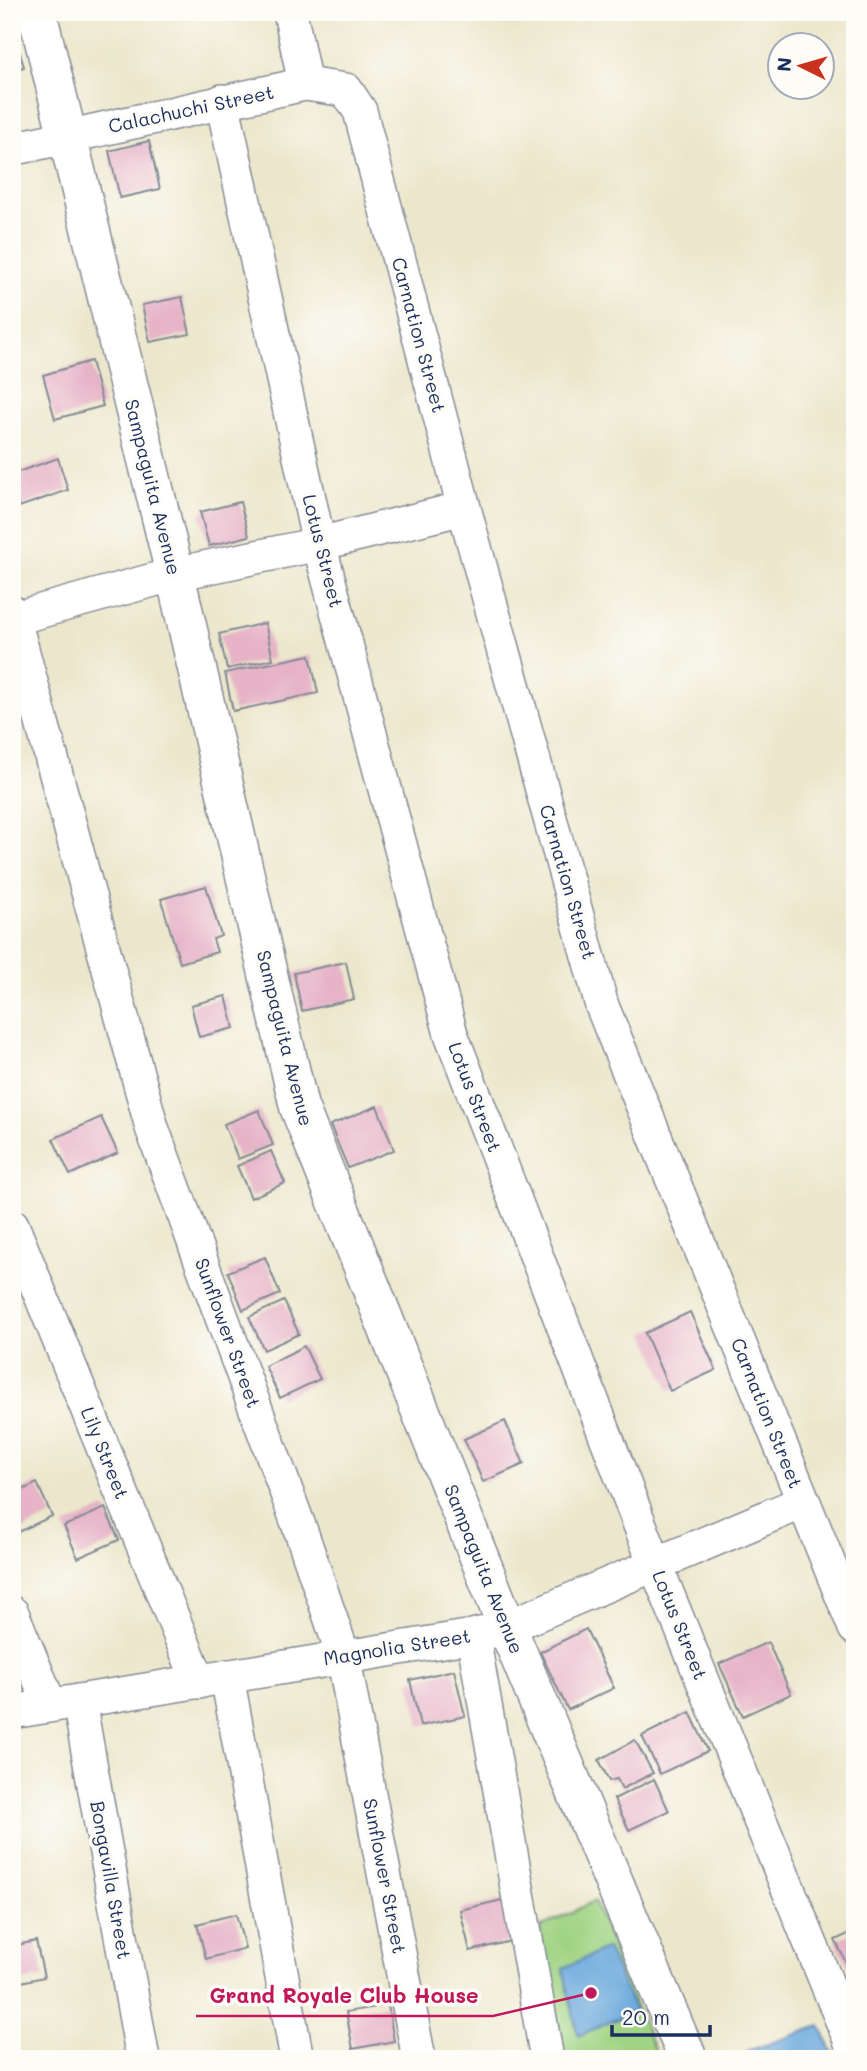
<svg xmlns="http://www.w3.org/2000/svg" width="867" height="2071" font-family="Mali,sans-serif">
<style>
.green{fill:#a0d484;stroke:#5e8271;stroke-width:2}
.water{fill:#6aa8dc;stroke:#426c9d;stroke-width:2}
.building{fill:#e6b3c7}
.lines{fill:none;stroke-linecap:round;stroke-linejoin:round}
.minor-casing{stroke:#848b95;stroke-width:36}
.secondary-casing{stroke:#848b95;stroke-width:41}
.minor{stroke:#fff;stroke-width:33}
.secondary{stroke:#fff;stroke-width:38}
.labels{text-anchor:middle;stroke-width:7;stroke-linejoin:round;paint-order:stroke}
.street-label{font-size:19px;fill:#1b2f5e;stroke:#fdfcf7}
.leader{fill:none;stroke:#c2185b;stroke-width:2.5}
.callout-dot{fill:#c2185b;stroke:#fdfcf7;stroke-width:2.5}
.callout-label{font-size:21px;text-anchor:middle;font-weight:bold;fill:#c2185b;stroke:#fdfcf7;stroke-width:7;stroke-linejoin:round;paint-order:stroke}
</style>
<rect width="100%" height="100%" fill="#fdfcf7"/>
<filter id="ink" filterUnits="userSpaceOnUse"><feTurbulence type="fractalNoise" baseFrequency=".0143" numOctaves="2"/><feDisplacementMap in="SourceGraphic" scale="14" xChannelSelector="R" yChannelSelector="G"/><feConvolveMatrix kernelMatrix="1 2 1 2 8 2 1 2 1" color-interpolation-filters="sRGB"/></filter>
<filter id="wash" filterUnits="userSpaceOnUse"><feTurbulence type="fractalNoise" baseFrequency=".00686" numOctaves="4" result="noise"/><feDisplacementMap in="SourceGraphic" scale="28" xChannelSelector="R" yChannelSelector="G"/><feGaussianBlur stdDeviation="1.57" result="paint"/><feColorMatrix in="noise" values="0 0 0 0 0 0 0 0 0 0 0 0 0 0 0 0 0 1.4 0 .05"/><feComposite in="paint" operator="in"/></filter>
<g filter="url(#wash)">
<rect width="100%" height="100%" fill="#ece7cc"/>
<path class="green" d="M594,1901L658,2059H563L539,1928Z"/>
<g class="water">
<path d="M607,1948L635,2011L578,2036L563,1968Z"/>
<path d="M820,2026L836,2059H750L747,2051Z"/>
</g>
<g id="blocks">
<g class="building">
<path d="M12,25L24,67L12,70Z"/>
<path d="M149,141L160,189L120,198L109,151Z"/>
<path d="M182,297L190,334L150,342L142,305Z"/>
<path d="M91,361L103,406L55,419L43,375Z"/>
<path d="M58,458L68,490L19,507L12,489V474Z"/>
<path d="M240,502L249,536L209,546L200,512Z"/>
<path d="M265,623L273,659L227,669L219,634Z"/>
<path d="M310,655L318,693L233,711L225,673Z"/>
<path d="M206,886L221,936L213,939L217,952L180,963L161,899Z"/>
<path d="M346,962L354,999L302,1011L294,973Z"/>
<path d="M226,996L234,1028L199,1037L191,1005Z"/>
<path d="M377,1106L394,1150L348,1168L330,1125Z"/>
<path d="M259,1110L273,1145L238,1159L224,1124Z"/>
<path d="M101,1117L118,1153L70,1175L53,1139Z"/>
<path d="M271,1151L285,1183L251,1198L237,1166Z"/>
<path d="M265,1257L280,1294L243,1310L228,1272Z"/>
<path d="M284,1301L299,1334L264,1350L249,1317Z"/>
<path d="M690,1312L716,1370L670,1391L645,1333Z"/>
<path d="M304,1346L320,1379L280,1398L265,1366Z"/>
<path d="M505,1421L524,1464L483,1482L464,1439Z"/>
<path d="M37,1483L52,1516L12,1535V1495Z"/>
<path d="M105,1508L119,1540L78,1558L64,1526Z"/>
<path d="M586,1629L614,1688L568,1710L540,1652Z"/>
<path d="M768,1642L791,1694L743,1716L719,1664Z"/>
<path d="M454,1670L465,1716L420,1726L410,1680Z"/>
<path d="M690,1712L708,1751L660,1774L642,1736Z"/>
<path d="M635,1740L653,1773L622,1789L617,1779L609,1781L599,1760Z"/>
<path d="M654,1779L669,1811L629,1830L614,1799Z"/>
<path d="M502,1900L511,1941L470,1951L460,1910Z"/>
<path d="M236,1914L245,1948L206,1959L197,1924Z"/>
<path d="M855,1931V1976L853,1977L835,1940Z"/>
<path d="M36,1941L44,1977L12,1984V1946Z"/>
<path d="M388,2005L394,2041L353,2049L346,2012Z"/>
</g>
</g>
</g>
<g filter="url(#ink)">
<use href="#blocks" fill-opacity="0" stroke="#848b95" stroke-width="2"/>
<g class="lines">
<g class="minor-casing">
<g id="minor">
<path d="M290,12L305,84"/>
<path d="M222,101L319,544L451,1034L655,1564L855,2052"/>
<path d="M12,149L305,84L346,90L360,111L464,508L602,1006L855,1628"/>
<path d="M12,612L152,1128L303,1537L343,1655L419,2059"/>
<path d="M12,619L175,574L319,544L464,508"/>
<path d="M12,1225L199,1682"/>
<path d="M12,1613L50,1705"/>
<path d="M473,1636L547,2059"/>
<path d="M227,1676L297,2059"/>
<path d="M79,1701L143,2059"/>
<path d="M12,1712L473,1636L507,1627L803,1502"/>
</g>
</g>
<g class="secondary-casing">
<path id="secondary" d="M37,12L175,574L299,1107L507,1627L688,2059"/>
</g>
<use href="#minor" class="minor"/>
<use href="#secondary" class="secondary"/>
</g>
</g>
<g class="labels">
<g class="street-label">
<text transform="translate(191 109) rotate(-12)" y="7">Calachuchi Street</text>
<text transform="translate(419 335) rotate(75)" y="7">Carnation Street</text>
<text transform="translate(153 487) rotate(76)" y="7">Sampaguita Avenue</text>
<text transform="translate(323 551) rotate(76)" y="7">Lotus Street</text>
<text transform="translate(568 882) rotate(74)" y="7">Carnation Street</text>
<text transform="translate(285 1038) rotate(76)" y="7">Sampaguita Avenue</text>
<text transform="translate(475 1097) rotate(69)" y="7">Lotus Street</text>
<text transform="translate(228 1333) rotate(70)" y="7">Sunflower Street</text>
<text transform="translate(767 1413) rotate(68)" y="7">Carnation Street</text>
<text transform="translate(105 1453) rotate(68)" y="7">Lily Street</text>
<text transform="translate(484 1569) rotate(68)" y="7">Sampaguita Avenue</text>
<text transform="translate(680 1625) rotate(68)" y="7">Lotus Street</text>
<text transform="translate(397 1647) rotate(-9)" y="7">Magnolia Street</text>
<text transform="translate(385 1876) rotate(79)" y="7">Sunflower Street</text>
<text transform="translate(111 1880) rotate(80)" y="7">Bongavilla Street</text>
</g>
</g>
<path class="leader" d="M591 1993L493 2016H196"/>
<circle class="callout-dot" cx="591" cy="1993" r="7"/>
<g class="callout-label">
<text x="344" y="2003">Grand Royale Club House</text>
</g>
<rect width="867" height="2071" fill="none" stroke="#fdfcf7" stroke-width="42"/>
<g transform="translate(801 66) rotate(275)"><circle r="33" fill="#fdfcf7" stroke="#a3aaba" stroke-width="2"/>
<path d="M0-5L12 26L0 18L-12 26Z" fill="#c8321e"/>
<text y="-10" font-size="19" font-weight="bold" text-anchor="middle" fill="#1b2f5e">N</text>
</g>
<path d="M612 2025v10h98v-10" fill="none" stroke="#1b2f5e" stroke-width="3.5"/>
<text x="622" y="2025" font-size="21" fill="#1b2f5e" stroke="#fdfcf7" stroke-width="5" paint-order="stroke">20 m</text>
</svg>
